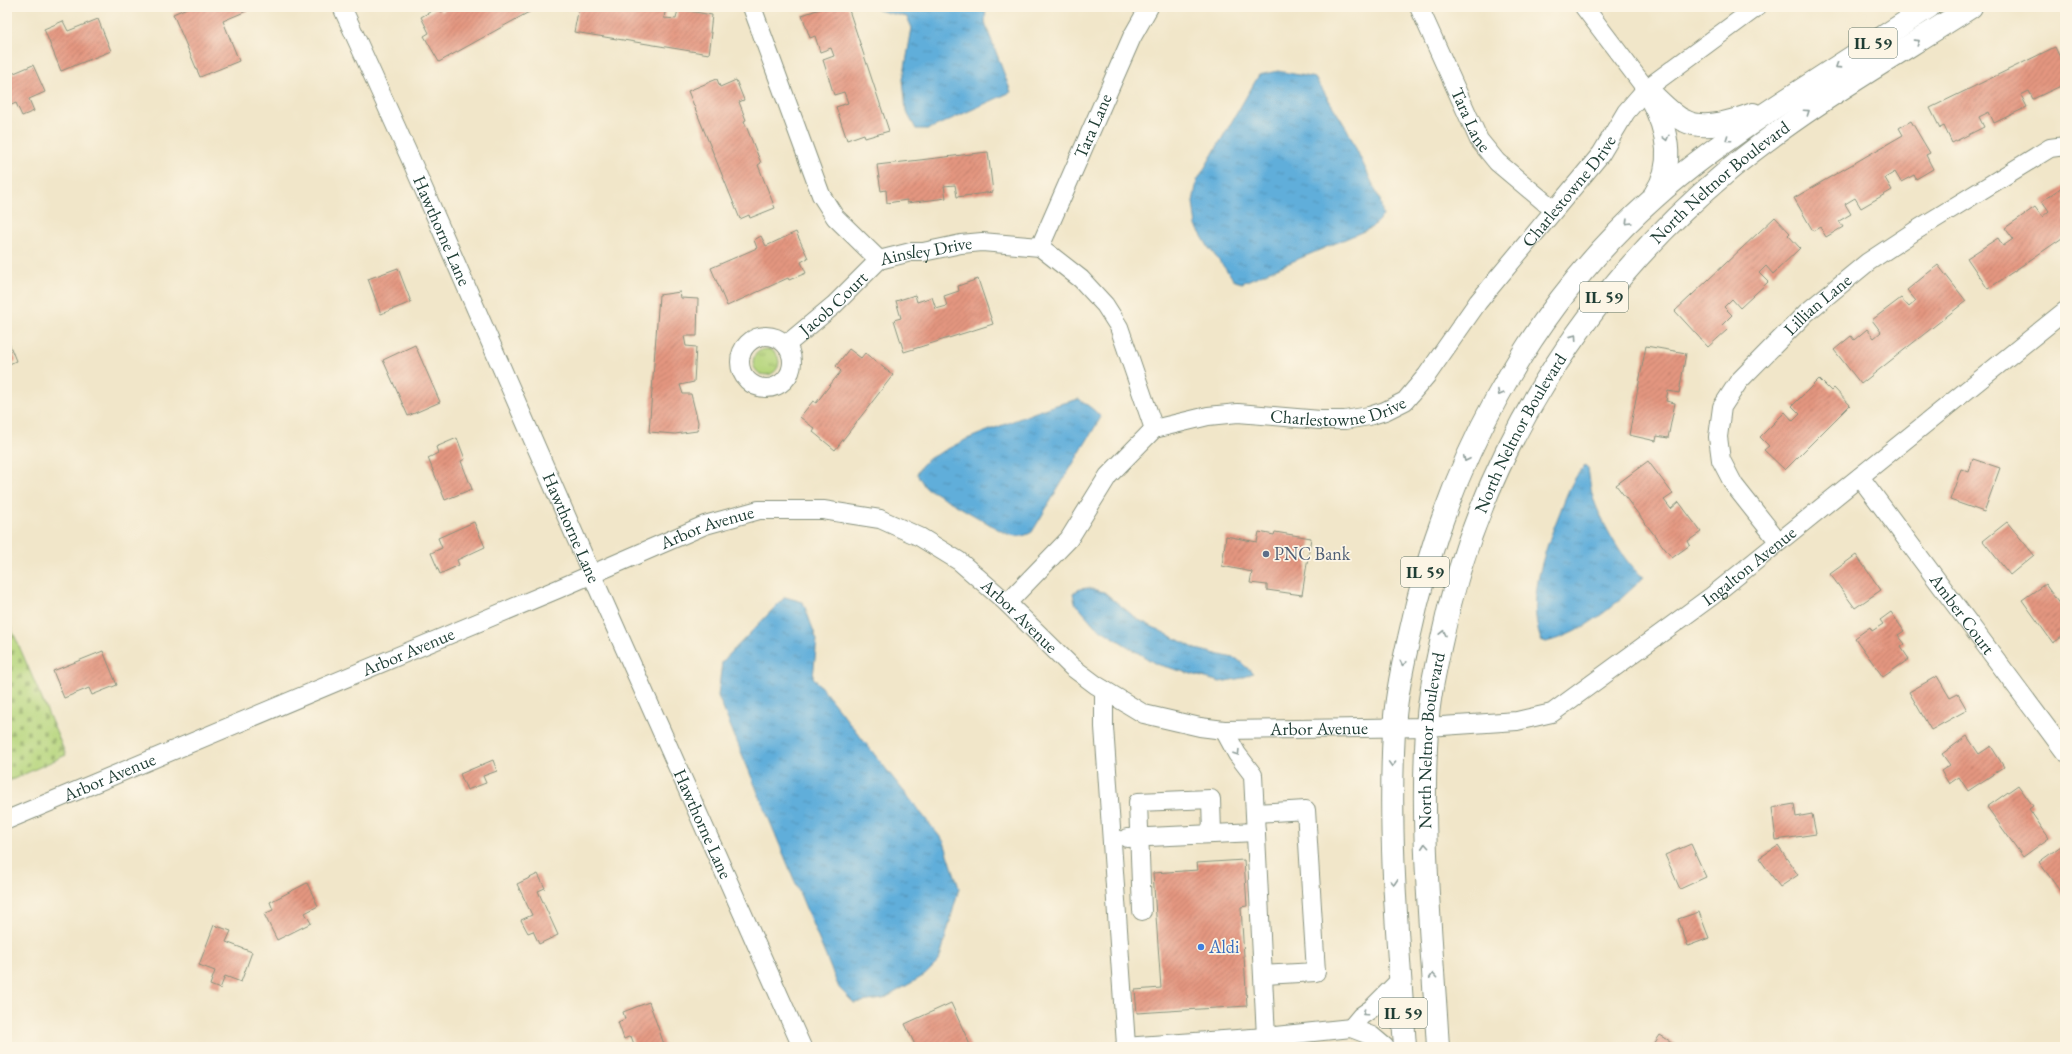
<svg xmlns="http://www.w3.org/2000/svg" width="2072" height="1054" font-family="'EB Garamond',serif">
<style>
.grass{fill:url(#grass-tufts);stroke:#6a8958}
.cemetery{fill:url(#cemetery-stones);stroke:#6a8958}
.water{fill:url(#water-ripples);stroke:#407687}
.building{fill:url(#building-hatch)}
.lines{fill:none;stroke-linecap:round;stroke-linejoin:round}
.minor-casing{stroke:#88927e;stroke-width:20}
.major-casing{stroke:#88927e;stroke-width:24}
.minor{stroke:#fff;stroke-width:18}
.major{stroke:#fff;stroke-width:22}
.oneway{stroke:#8f9e9a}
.service-dot{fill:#5c6f8a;stroke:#fcf5e5;stroke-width:1.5}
.shop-dot{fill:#3f7fe0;stroke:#fcf5e5;stroke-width:1.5}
.labels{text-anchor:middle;stroke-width:3.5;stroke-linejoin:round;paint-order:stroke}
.shield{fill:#fcf5e5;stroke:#617469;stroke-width:1}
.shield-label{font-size:17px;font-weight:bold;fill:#1f3d34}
.street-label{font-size:18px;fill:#1f3d34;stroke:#fcf5e5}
.service-label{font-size:18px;fill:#4e5e75;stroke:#fcf5e5;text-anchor:start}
.shop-label{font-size:18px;fill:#366cbe;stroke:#fcf5e5;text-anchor:start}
</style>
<defs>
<pattern id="grass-tufts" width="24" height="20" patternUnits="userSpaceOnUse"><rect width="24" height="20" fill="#b5d57c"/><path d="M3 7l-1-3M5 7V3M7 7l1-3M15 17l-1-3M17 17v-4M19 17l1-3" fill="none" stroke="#93ae66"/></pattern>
<pattern id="cemetery-stones" width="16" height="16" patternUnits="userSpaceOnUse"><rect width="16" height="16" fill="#b5d57c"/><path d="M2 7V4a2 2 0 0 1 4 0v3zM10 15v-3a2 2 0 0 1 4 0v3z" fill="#93ae66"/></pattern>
<pattern id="water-ripples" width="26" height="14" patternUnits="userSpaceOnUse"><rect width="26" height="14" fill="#61aeda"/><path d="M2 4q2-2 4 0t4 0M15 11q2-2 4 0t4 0" fill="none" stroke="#4f8fb2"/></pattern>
<pattern id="building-hatch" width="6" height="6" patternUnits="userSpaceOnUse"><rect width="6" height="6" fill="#e49680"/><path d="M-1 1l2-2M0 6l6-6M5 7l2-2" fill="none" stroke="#b87c6a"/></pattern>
</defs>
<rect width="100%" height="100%" fill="#fcf5e5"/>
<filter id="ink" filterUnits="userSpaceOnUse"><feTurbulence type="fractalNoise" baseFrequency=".025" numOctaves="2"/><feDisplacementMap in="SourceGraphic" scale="8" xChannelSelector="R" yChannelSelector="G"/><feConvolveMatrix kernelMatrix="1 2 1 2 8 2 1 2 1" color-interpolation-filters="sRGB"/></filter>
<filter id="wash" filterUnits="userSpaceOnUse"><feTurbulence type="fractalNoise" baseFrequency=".012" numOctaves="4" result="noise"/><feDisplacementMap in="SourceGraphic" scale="16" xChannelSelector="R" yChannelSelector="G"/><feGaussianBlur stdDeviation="0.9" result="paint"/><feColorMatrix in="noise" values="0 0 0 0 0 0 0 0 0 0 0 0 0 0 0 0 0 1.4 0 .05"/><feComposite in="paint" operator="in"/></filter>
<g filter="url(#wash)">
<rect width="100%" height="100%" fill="#f1e6c9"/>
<circle class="grass" cx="766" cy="362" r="13"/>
<path class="cemetery" d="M7,618L66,755L7,782Z"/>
<g class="water">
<path d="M876,7H986L985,23L1011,92L929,129H916L906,111L903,79L912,28L907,17L877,10Z"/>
<path d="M1278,71L1315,78L1347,129L1380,200L1383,216L1371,228L1242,283L1235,281L1209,248L1196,226L1193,202L1197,181L1259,75Z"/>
<path d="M1079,399L1094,410L1101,417L1032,532C1022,538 1014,537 1003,532L925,487L917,474L921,466L930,458L967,439L1049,407Z"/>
<path d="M1585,466L1588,469C1590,479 1590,490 1594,500C1600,519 1626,568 1644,577C1615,605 1586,632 1546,642L1541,640C1526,598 1545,550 1560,512C1566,496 1573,477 1585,466Z"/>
<path d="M1088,588L1104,592L1137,619L1196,649L1237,659L1253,673L1242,678L1220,682L1156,664L1095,626L1075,603L1073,593L1080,589Z"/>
<path d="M785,597L803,602L817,640L813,677L944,842L959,888L939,961L925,975L883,999L854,1003L839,988L718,696L722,662Z"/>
</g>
<g id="blocks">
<g class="building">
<path d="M189,7H256L223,21L239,61L200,77L173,14Z"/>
<path d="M439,7L441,12L450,7H538L439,62L424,36L429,33L421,17Z"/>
<path d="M579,7H621L628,9V7H666L664,18L676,19L678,9L712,15L710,33H712L709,54L574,32Z"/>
<path d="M826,7H848L889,131L865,138L864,134L847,140L836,107L848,103L844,92L834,95L823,60L834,56L831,48L820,52L815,36L810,38L802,15Z"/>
<path d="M98,19L111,51L61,71L44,29L63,21L68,31Z"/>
<path d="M2055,47L2064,66L2061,68L2065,77V84L2033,99L2029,91L2021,95L2027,107L1994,123L1989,112L1979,117L1984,127L1952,143L1944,126L1940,128L1930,108Z"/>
<path d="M33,65L45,92L29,99L34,111L22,116L16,103L7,107V76Z"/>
<path d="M717,79L720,87L736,80L744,100L739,102L746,120L744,121L761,163L758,165L775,208L750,218L749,215L740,219L688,91Z"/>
<path d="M1911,121L1930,153L1926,155L1933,169L1916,179L1914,175L1901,182L1895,172L1885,178L1892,190L1861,208L1855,198L1845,204L1851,214L1839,221L1843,227L1826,237L1820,227L1813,231L1794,198L1903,135L1899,128Z"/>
<path d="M988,152L993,192L957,197L955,185L944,186L946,198L907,203V200L887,203L886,190L881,191L877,165Z"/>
<path d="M2065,185V236L1988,289L1967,258L1998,238L2003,246L2013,239L2005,228L2035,207L2042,217L2049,211L2042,201Z"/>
<path d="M1775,217L1790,233L1788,235L1800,248L1773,274L1766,266L1759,273L1768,282L1740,308L1732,299L1724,307L1732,315L1722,325L1727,330L1708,347L1675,311Z"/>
<path d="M796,232L808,258L801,262L806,273L789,280L788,278L727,306L711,268L757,248L754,240L761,236L766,246Z"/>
<path d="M1938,265L1966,301L1861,384L1834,350L1851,336L1854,340L1867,329L1874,338L1881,332L1872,320L1901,298L1909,307L1916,301L1907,290Z"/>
<path d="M398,268L411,302L381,314L368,279Z"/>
<path d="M978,279L993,324L904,352L894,320L901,318L896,301L915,295L917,302L932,297L936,309L947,306L944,296L959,291L958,286Z"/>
<path d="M680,292L681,298L698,299L697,336H684L686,346L696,347L694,382L680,385L683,394H691L698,422L697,431L675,434L649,432L659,295Z"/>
<path d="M7,338L16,361L7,365Z"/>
<path d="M415,345L440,402L408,416L383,360Z"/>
<path d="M1646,346L1686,353L1679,393L1668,391L1666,401L1675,403L1668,438L1657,436L1656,441L1629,435Z"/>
<path d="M849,349L861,358L865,353L893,375L835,450L813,432L815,429L800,417L813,401L816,403L841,371L836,366Z"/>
<path d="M1819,379L1831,391L1834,388L1850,405L1785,470L1764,450L1769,446L1760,437L1785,412L1793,421L1800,414L1792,406Z"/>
<path d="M457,438L465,459L461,461L472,489L445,500L428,458L438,453L436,447Z"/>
<path d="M1973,459L2000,468L1984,512L1950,500L1961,469L1969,472Z"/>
<path d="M1648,461L1673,494L1664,500L1671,509L1679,502L1701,532L1688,541L1690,545L1672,558L1616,485Z"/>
<path d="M474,522L485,547L457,560L459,565L440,574L431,553L442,548L438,538Z"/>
<path d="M2007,522L2034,555L2010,575L1983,541Z"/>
<path d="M1259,532L1274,535L1275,532L1311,538L1302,595L1267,590V585L1250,583L1252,572L1222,566L1226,536L1257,542Z"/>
<path d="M1856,555L1881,590L1855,608L1830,574Z"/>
<path d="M2045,584L2065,612V635L2053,643L2022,600Z"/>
<path d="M1891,612L1904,631L1898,635L1905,644L1901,647L1909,659L1883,677L1855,638L1870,627L1872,631L1883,624L1880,620Z"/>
<path d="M103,651L117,685L92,695L89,688L64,698L53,671Z"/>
<path d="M1937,676L1950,698L1958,694L1967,710L1931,730L1909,692Z"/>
<path d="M1967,736L1979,754L1991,746L2004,767L1968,791L1959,777L1949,784L1941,771L1950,765L1942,754Z"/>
<path d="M493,760L497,771L483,776L486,783L467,790L460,774Z"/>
<path d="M2018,785L2033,806L2029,809L2049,838L2023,857L1987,807Z"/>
<path d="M1794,804L1796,817L1812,814L1816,834L1776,840L1772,808Z"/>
<path d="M2065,843V898L2039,862Z"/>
<path d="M1691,844L1706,877L1680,889L1665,855Z"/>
<path d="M1778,846L1798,875L1780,887L1759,858Z"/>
<path d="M1244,860L1247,906L1241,907L1247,1006L1137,1013L1135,990L1161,988L1153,873L1198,870L1197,863Z"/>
<path d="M538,874L545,888L538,891L558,935L539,944L533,931L528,933L521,920L532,915L517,884Z"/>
<path d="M307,883L318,906L305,913L311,923L277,940L264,914L273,910L270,902Z"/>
<path d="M1699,912L1709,938L1688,946L1678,919Z"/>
<path d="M214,925L231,931L226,942L252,952L241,982L225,976L220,989L210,985L215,971L199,965Z"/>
<path d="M649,1002L665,1047H635L631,1036L624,1039L618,1022L625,1019L623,1012Z"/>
<path d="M951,1003L971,1047H916L905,1024Z"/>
<path d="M1660,1035L1680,1047H1652Z"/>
</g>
</g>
</g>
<g filter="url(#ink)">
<use href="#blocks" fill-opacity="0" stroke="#88927e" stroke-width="1"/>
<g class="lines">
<g class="minor-casing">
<g id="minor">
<path id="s1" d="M342,7L411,160L592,575L802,1047"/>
<path d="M752,7L821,195L835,217L879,260"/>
<path id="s2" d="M1419,7L1479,140L1497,162L1554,210"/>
<path d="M1584,7L1646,89"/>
<path id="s3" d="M1040,247L1132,37L1149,7"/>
<path id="s4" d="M879,260L911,252H923L961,244L982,242L1040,247L1081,279L1105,305L1119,327L1154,429"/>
<circle cx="766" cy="362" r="26"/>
<path id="s5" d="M786,345L834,305L879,260"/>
<path id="s6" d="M1860,477L2065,752"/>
<path id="s7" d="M1779,542L1734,485L1721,460L1718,437L1722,407L1739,381L1806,313L1868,262L1915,231L2050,148L2065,146"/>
<path id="s8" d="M1007,603L1069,539L1108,476L1154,429L1208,416L1238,413L1320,420H1345L1369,416L1385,411L1405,401L1427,375L1478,302L1601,154L1626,112L1646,89L1757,7"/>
<path d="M1104,690V727L1126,1045"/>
<path d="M1224,730L1237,754L1253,775L1266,1037"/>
<path d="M1255,813L1306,810L1316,972L1263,975"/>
<path id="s9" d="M7,820L558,589L705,525L759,510H823L880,519L920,537L959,561L1007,603L1072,667L1096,685L1144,714L1200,727L1224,730L1427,727L1517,721L1552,713L1712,596L2065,311"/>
<path d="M1127,838L1256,832"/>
<path d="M1142,911L1138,802L1211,799L1212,834"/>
<path d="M1351,1028L1361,1016L1371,1009L1401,979"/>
<path d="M1124,1047L1266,1037L1351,1028L1372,1036L1385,1047"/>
</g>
</g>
<g class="major-casing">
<g id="major">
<path d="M1646,89C1657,98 1672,116 1685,121C1704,131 1734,121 1753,114"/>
<path d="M1650,97C1667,128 1676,163 1655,194"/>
<path d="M1405,1047C1398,942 1388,837 1394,731C1395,700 1402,668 1409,638C1444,471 1526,312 1654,198C1695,161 1740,130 1786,100C1833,69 1881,38 1929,7"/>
<path id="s10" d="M1438,1047C1432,942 1420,836 1427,730C1428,701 1435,671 1441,643C1479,457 1584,291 1729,170C1803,108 1890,59 1971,7"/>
</g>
</g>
<use href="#minor" class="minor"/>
<use href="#major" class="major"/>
</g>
<defs><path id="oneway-chevron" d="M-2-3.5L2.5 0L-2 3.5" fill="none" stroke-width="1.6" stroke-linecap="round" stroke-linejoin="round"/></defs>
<g class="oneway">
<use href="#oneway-chevron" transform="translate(1917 42) rotate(-33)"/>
<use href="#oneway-chevron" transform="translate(1838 66) rotate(147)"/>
<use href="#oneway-chevron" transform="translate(1807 112) rotate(-34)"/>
<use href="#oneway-chevron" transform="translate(1666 138) rotate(76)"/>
<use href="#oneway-chevron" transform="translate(1728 139) rotate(145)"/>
<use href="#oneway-chevron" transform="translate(1628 222) rotate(135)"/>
<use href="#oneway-chevron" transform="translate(1574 337) rotate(-55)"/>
<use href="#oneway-chevron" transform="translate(1500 393) rotate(119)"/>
<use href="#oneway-chevron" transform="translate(1466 459) rotate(115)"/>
<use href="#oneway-chevron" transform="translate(1443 633) rotate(-78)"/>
<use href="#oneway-chevron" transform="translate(1403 663) rotate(102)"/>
<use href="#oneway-chevron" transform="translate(1237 753) rotate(58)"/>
<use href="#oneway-chevron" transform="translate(1392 764) rotate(92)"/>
<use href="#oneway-chevron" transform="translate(1425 846) rotate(-94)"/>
<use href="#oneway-chevron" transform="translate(1394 882) rotate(86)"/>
<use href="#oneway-chevron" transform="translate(1433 976) rotate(-94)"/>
<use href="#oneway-chevron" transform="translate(1365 1013) rotate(145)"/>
</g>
</g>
<circle class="service-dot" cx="1266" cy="554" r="4"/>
<circle class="shop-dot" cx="1201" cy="947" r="4"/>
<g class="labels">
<g class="shield">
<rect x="1849" y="28" width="48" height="30" rx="3"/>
<rect x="1580" y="282" width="48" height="30" rx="3"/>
<rect x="1401" y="557" width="48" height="30" rx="3"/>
<rect x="1379" y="998" width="48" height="30" rx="3"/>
</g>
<g class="shield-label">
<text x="1873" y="49">IL 59</text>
<text x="1604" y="303">IL 59</text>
<text x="1425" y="578">IL 59</text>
<text x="1403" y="1019">IL 59</text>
</g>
<g class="street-label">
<text dy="6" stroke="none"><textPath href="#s2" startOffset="124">Tara Lane</textPath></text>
<text dy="6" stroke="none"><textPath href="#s3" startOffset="132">Tara Lane</textPath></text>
<text dy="6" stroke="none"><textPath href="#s10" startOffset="955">North Neltnor Boulevard</textPath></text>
<text dy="6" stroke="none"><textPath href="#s8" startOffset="752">Charlestowne Drive</textPath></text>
<text dy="6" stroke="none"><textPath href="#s1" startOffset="245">Hawthorne Lane</textPath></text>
<text dy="6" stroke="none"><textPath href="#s4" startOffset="48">Ainsley Drive</textPath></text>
<text dy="6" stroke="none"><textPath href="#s5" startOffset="63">Jacob Court</textPath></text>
<text dy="6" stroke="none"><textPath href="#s7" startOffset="295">Lillian Lane</textPath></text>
<text dy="6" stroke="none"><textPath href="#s8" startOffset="416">Charlestowne Drive</textPath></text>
<text dy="6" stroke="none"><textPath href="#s10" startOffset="631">North Neltnor Boulevard</textPath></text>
<text dy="6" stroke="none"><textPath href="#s1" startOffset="569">Hawthorne Lane</textPath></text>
<text dy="6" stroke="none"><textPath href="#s9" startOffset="759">Arbor Avenue</textPath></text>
<text dy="6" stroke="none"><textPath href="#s9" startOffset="1923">Ingalton Avenue</textPath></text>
<text dy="6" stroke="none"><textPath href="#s6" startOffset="171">Amber Court</textPath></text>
<text dy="6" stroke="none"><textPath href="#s9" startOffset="1107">Arbor Avenue</textPath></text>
<text dy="6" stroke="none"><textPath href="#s9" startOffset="435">Arbor Avenue</textPath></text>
<text dy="6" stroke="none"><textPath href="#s9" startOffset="1443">Arbor Avenue</textPath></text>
<text dy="6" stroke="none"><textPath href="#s10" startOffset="307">North Neltnor Boulevard</textPath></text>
<text dy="6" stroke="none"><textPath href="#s9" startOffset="111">Arbor Avenue</textPath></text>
<text dy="6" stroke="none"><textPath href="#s1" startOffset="893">Hawthorne Lane</textPath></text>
</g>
<g class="service-label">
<text x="1274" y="560">PNC Bank</text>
</g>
<g class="shop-label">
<text x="1209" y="953">Aldi</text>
</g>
</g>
<rect width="2072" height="1054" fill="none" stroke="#fcf5e5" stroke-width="24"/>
</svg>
